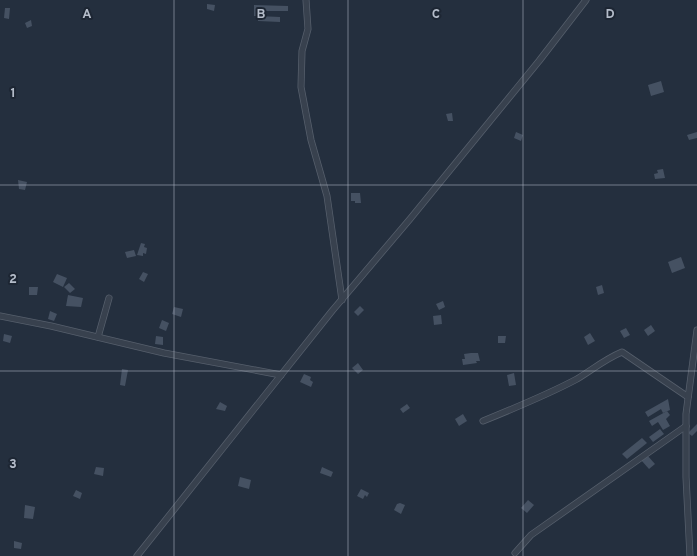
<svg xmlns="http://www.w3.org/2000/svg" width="697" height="556" font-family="Overpass,sans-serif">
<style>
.building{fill:#455162}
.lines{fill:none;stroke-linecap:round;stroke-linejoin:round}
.street-casing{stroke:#565f6c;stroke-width:7}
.street{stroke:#38414e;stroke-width:5.5}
.grid{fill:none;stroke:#b4bcc9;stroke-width:1;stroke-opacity:0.55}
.grid-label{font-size:13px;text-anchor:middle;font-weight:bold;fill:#b4bcc9;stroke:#1d2633;stroke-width:4;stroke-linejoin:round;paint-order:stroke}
</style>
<rect width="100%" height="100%" fill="#242f3e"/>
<g class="building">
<path d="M207,4L215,5L214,11L207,9Z"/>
<path d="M254,5L288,6V11H258V16H254Z"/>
<path d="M5,8H10L9,19L4,18Z"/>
<path d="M258,16L280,17V22L258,21Z"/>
<path d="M31,20L32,26L27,28L25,23Z"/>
<path d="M661,81L664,92L651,96L648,85Z"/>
<path d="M452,113L453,121H448L446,114Z"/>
<path d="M516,132L523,135L521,141L514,138Z"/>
<path d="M697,132V138L689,140L687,135Z"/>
<path d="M663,169L665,178L655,179L654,174L658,173L657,170Z"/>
<path d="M18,180L27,182L25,190L19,189Z"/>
<path d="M351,193H360L361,203H355V201H351Z"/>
<path d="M141,243L145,244L144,247L147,248L146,254L143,253V256L137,255Z"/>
<path d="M134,250L136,256L127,258L125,252Z"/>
<path d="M681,257L685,268L672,273L668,262Z"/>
<path d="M143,272L148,274L144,282L139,279Z"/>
<path d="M57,274L67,278L63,287L53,282Z"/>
<path d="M69,283L75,289L70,293L64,287Z"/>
<path d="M602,285L604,293L598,295L596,287Z"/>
<path d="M29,287H38L37,295H29Z"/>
<path d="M68,295L83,298L81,307L66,306Z"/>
<path d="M443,301L445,307L439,310L436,304Z"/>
<path d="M360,306L364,310L358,316L354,312Z"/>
<path d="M174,307L183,309L181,317L172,314Z"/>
<path d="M50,311L57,314L54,321L48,319Z"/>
<path d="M441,315L442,324L434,325L433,316Z"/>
<path d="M162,320L169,323L166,331L159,328Z"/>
<path d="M651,325L655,331L648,336L644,330Z"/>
<path d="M626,328L630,335L624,338L620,331Z"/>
<path d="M590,333L595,341L588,345L584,337Z"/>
<path d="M4,334L12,336L10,343L3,341Z"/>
<path d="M156,336L163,337V345L155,344Z"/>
<path d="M498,336H506L505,343H498Z"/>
<path d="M471,353H478L480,361H476L477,363L463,365L462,359H465L464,354Z"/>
<path d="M358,363L363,370L358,374L352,368Z"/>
<path d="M122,369L128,370L125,386L120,385Z"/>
<path d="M514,373L516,385L509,386L507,375Z"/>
<path d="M304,374L311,377L310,380L313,382L311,387L300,382Z"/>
<path d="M668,399L670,410L663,413L661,409L648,417L645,412Z"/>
<path d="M220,402L227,406L225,411L216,409Z"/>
<path d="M407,404L410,408L403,413L400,409Z"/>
<path d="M667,411L670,415L666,419L670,426L663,430L658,422L652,426L649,421Z"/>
<path d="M463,414L467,421L459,426L455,419Z"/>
<path d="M697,424V431L692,436L688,433Z"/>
<path d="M660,429L664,434L653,442L649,437Z"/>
<path d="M642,438L647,443L627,459L622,454Z"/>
<path d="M647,455L655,464L649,469L641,460Z"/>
<path d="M96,467L104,468L103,476L94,474Z"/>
<path d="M322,467L333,472L331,477L320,473Z"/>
<path d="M240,477L251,480L249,489L238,486Z"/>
<path d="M361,489L369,493L367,497L365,495L363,499L357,496Z"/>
<path d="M76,490L82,493L80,499L73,496Z"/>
<path d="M528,500L534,505L527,513L521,508Z"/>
<path d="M400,503L405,505L401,514L394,510L397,504Z"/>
<path d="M25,505L35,507L33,519L24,518Z"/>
<path d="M14,541L22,543L21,549L14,548Z"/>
</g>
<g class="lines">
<g class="street-casing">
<g id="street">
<path d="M306,0L308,29L302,51L301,87L311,140L327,196L342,300"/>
<path d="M0,316L51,326L164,353L281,375"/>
<path d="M98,337L109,298"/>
<path d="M483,421C515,408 547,395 577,379C592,370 605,359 622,352L688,397"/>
<path d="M515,553L531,535L686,426"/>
<path d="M137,556L332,311L410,219L539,61L586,0"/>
<path d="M690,556L686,477V414L697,330"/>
</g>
</g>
<use href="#street" class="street"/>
</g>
<path class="grid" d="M174,0V556M348,0V556M523,0V556M0,185H697M0,371H697"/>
<g class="grid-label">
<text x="87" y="18">A</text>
<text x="261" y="18">B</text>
<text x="436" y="18">C</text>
<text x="610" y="18">D</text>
<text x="13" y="97">1</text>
<text x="13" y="283">2</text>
<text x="13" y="468">3</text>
</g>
</svg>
